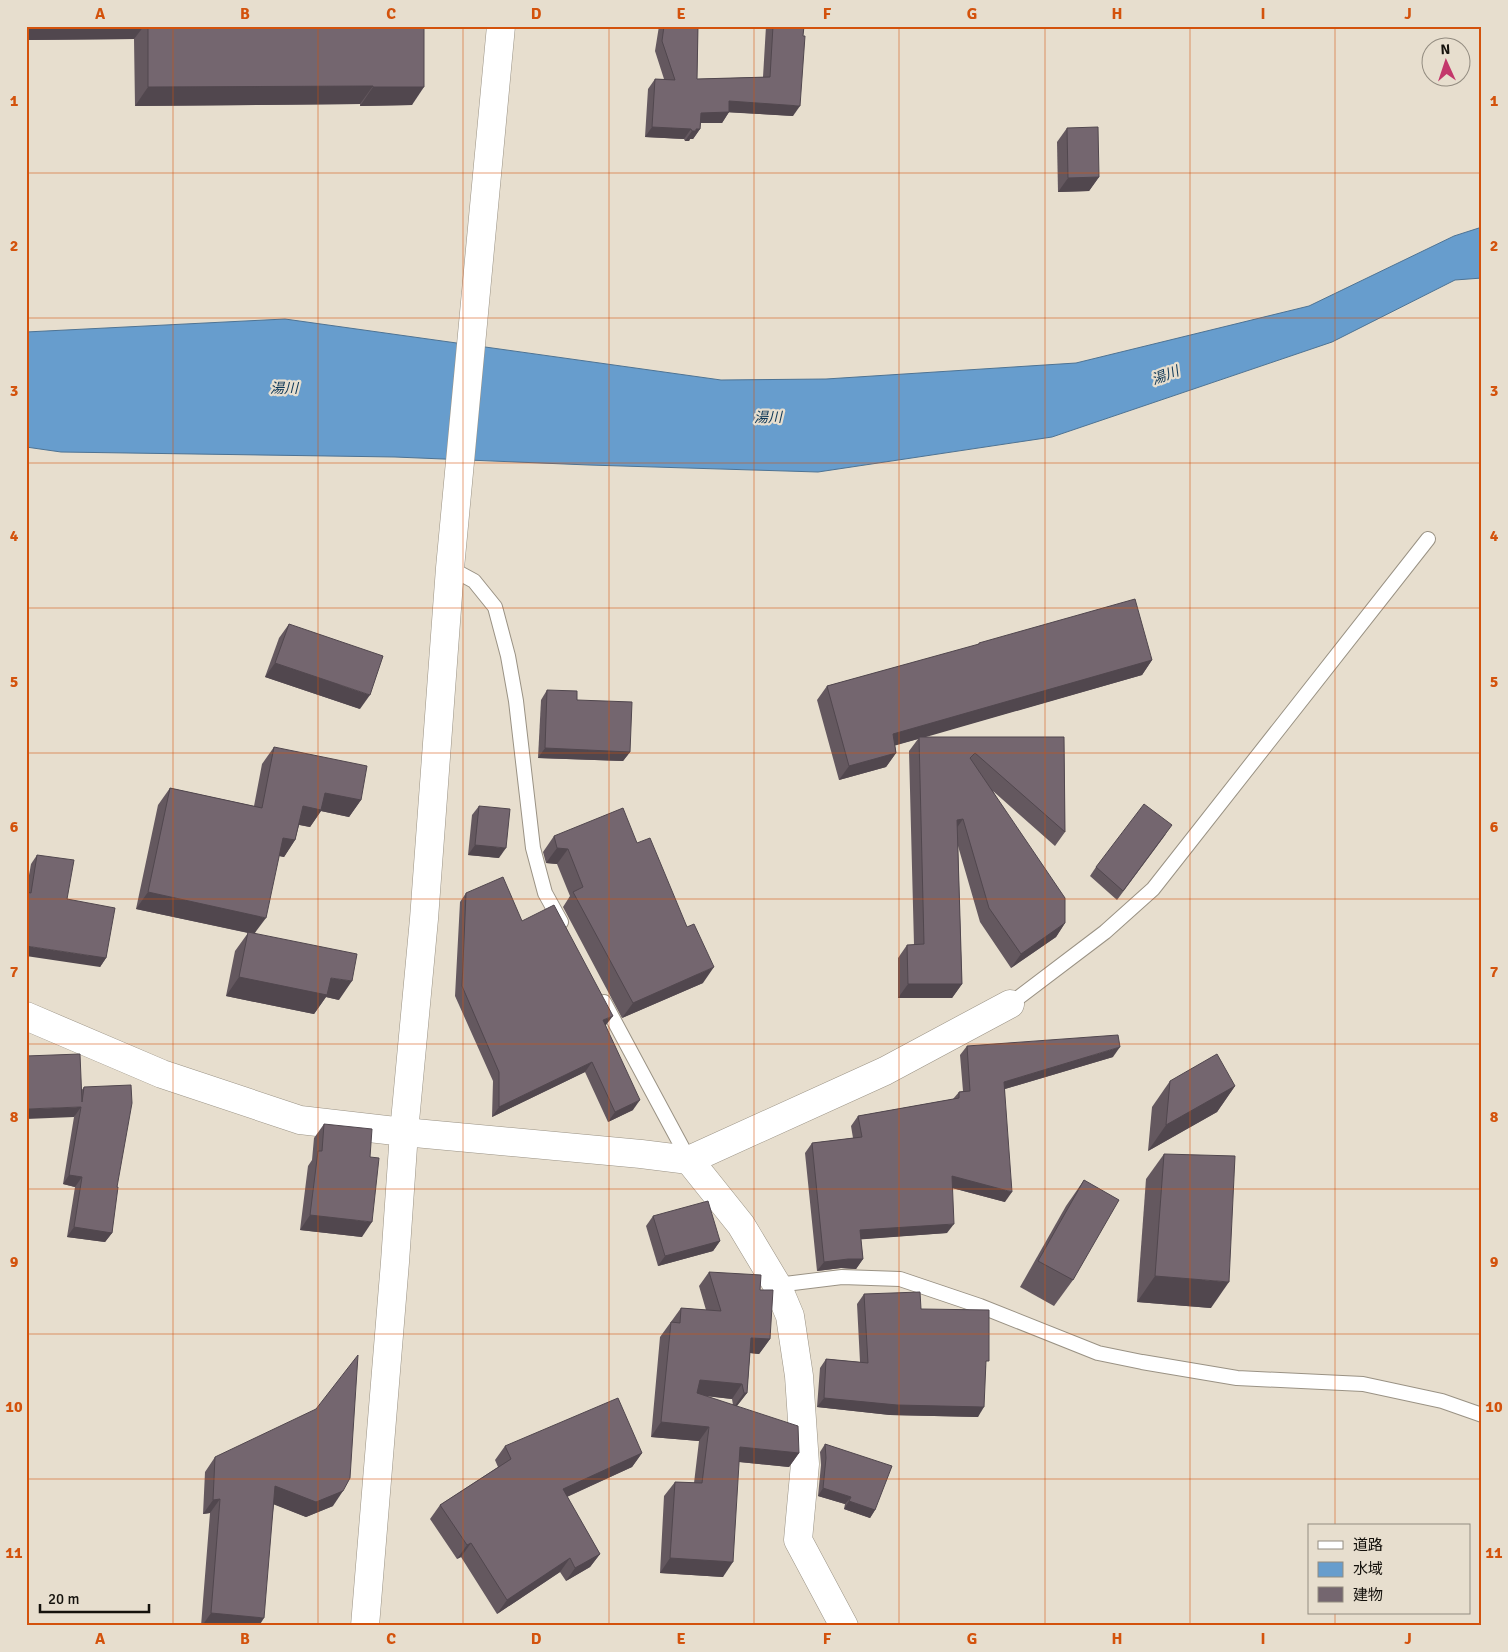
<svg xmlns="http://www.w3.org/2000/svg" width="1508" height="1652" font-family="Signika,'Noto Sans JP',sans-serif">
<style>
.water{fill:#679dcd;stroke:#4e7393}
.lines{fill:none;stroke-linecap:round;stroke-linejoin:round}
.service-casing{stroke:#9a9284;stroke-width:16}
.minor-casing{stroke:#9a9284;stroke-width:29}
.tertiary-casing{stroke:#9a9284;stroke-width:29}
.service{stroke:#fff;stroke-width:14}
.minor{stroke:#fff;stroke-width:28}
.tertiary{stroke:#fff;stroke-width:28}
.wall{fill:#64585f;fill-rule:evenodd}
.shaded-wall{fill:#51474e}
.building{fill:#74666f;stroke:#51474e}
.grid{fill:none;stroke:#d3520c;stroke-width:1;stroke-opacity:0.55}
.labels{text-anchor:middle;stroke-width:4.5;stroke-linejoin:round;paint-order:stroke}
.water-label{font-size:14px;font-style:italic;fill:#0c3656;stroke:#e7dece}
.neatline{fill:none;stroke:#d3520c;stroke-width:2}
.grid-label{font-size:16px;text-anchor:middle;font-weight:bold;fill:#d3520c}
</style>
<rect width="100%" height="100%" fill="#e7dece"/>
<path class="water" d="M1482,227V278L1455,280L1332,342L1052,437L818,472L589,465L395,457L61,452L26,447V332L285,319L721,380L826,379L1076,363L1309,306L1454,236Z"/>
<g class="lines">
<g class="service-casing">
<g id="service">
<path d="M450,568L474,581L495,607L508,656L516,701L533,848L545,893L561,922"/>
<path d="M604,1002L689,1160"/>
<path d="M1010,1004L1105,932L1153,889L1428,539"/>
<path d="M777,1285L842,1277L900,1279L980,1306L1098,1353L1142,1362L1237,1378L1363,1384L1442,1401L1482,1415"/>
</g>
</g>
<g class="minor-casing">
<g id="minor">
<path d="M26,1016L162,1074L300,1120L404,1132L641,1154L689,1160L885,1071L1010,1004"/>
<path d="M689,1160L741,1225L777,1285L790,1316L799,1376L805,1464L798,1540L844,1626"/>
</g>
</g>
<g class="tertiary-casing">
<path id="tertiary" d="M365,1626L395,1262L404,1132L424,919L450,568L501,26"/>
</g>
<use href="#service" class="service"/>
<use href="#minor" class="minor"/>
<use href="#tertiary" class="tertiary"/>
</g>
<g class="wall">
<path d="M26,26H424L412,105L360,106V104L135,106L134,39L26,40Z"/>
<path d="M659,26H698L697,79L763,77L766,26H804L793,116L729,112L722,123H701L700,129L693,139H690L689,141H685L684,139L645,137L648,89L655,79H664L655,51Z"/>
<path d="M1067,128L1099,177L1089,191L1058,192L1057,142Z"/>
<path d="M289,624L360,709L265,677L279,638Z"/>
<path d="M979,643L1152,660L1142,675L923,737H1064L1065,832L1055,846L993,791L1065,923L1056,937L1011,968L980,922L958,846L962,984L952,998H898V958L907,945H914L909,751L918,739L895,745L896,753L886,767L839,780L817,700L827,686L978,645Z"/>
<path d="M547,690L630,752L623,761L538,758L541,700Z"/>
<path d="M274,747L361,800L349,817L321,811L310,827L299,825L295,840L284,857L279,856L255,933L339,1000L326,997L314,1014L226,996L235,951L248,933L136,909L158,805L170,788L254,806L262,764Z"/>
<path d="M479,806L499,858L468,855L472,815Z"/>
<path d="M1166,834L1117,900L1090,876L1096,867Z"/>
<path d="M554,836L637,843L703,983L622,1018L563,907L570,896L557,864L546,863L543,852Z"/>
<path d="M37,855L67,899L106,958L100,967L26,892L31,864Z"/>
<path d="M466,893L522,921L606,1025V1026L633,1110L608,1122L585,1072L492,1117L493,1081L455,996L460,902Z"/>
<path d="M967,1046L1113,1057L1005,1089V1202L952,1188L947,1233L861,1239L863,1259L856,1269L841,1268L817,1271L805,1153L812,1143L853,1138L851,1126L858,1116L953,1099L959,1092L963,1091L960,1055Z"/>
<path d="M1170,1081L1235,1086L1217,1112L1148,1151L1152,1107Z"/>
<path d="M84,1087L117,1187L112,1233L105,1242L67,1237L75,1187L63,1184L74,1117L81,1091Z"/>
<path d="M324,1124L362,1237L300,1230L308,1166L312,1160L314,1138Z"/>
<path d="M1164,1154L1211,1308L1137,1302L1146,1179Z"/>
<path d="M1084,1180L1073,1280L1054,1306L1020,1287L1066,1206Z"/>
<path d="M653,1216L720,1241L713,1251L658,1266L646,1226Z"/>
<path d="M709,1272L760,1290L770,1339L759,1354L750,1353L747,1393L737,1406L799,1453L789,1467L739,1462L723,1577L660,1573L664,1496L675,1482L694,1483L699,1441L651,1437L660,1337L681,1308L706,1310L699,1286ZM705,1396L732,1399L733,1405Z"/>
<path d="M864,1294L921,1309L986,1366L978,1417L890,1415L817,1407L820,1368L826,1359L860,1362L857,1304Z"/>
<path d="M825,1444L875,1510L870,1518L844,1509L845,1504L818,1496L821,1465L820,1452Z"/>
<path d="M505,1446L642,1453L632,1467L567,1497L600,1554L590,1567L566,1581L560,1572L497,1614L461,1557L457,1559L430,1519L440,1505L498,1467L495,1460Z"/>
<path d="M215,1457L333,1506L306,1517L274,1504L259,1626H201L210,1513L203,1514L205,1472Z"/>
</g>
<g class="shaded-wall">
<path d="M26,26H144L134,39L26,40Z"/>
<path d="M373,86L360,104L135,106L148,87Z"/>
<path d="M373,87H424L412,105L360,106Z"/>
<path d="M729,101L800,106L793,116L722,112Z"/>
<path d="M729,112L722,123H694L701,113Z"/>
<path d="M652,127L691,129L684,139L645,137Z"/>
<path d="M696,129H700L693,139H690L689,141H685L692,131Z"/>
<path d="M1099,177L1089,191L1058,192L1068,178Z"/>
<path d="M1152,660L1142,675L919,739V737L918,739L883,749L893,734Z"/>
<path d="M275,663L370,695L360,709L265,677Z"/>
<path d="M545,748L630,752L623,761L538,758Z"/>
<path d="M896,753L886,767L839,780L849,766Z"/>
<path d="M325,793L361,800L349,817L321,811L310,827L291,823L303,806Z"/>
<path d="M963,819L954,832L957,820Z"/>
<path d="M283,838L295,840L284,857L271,854Z"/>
<path d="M475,845L506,848L499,858L468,855Z"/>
<path d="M557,848L568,849L557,864L546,863Z"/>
<path d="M148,892L266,918L254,934L136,909Z"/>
<path d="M1065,923L1056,937L1011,968L1021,954Z"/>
<path d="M26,946L106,958L100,967L26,956Z"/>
<path d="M714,967L703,983L622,1018L633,1003Z"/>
<path d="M239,977L331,978L352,981L339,1000L326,997L314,1014L226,996Z"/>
<path d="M908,984H962L952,998H898Z"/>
<path d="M613,1016L606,1025L596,1030L603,1020Z"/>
<path d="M1120,1047L1113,1057L998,1091L1004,1082Z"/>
<path d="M592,1062L585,1072L492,1117L499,1107Z"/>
<path d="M1235,1086L1217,1112L1148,1151L1166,1125Z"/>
<path d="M640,1100L633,1110L608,1122L615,1112Z"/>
<path d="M81,1107L74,1117L26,1119V1109Z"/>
<path d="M69,1175L82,1177L75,1187L63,1184Z"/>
<path d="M952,1176L1012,1192L1005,1202L945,1186Z"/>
<path d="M310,1215L372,1222L362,1237L300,1230Z"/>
<path d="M954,1224L947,1233L853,1240L860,1230Z"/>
<path d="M74,1227L112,1233L105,1242L67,1237Z"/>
<path d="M720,1241L713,1251L658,1266L665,1256Z"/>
<path d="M848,1259H863L856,1269L841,1268L817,1271L824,1262Z"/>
<path d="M1155,1276L1229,1282L1211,1308L1137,1302Z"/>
<path d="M751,1338L770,1339L759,1354L741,1352Z"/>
<path d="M700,1380L742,1384L732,1399L690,1394Z"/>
<path d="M744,1393H747L736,1407H734Z"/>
<path d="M824,1398L984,1407L978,1417L890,1415L817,1407Z"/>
<path d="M661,1422L709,1427L699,1441L651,1437Z"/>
<path d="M740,1447L799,1453L789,1467L730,1461Z"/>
<path d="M642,1453L632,1467L553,1503L563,1489Z"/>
<path d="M275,1486L343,1491L333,1506L306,1517L265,1501Z"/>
<path d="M823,1488L851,1497L845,1504L818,1496Z"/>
<path d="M220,1499L210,1513L203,1514L213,1500Z"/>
<path d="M849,1501L875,1510L870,1518L844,1509Z"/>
<path d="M471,1543L461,1557L457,1559L467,1545Z"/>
<path d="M600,1554L590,1567L566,1581L575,1568Z"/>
<path d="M570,1558L560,1572L497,1614L507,1600Z"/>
<path d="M670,1558L733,1562L723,1577L660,1573Z"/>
<path d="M211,1613L264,1618L259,1626H202Z"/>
</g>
<g class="building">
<path d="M148,26H424V87H373V86L148,87Z"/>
<path d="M664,26H698L697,79L770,77L773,26H804L803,36H805L800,106L729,101V112L701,113L700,129H696V131H692L691,129L652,127L655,79L675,80L662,41Z"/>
<path d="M1098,127L1099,177L1068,178L1067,128Z"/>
<path d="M1135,599L1152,660L893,734L896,753L849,766L827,686L979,644V643Z"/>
<path d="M289,624L383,656L370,695L275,663Z"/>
<path d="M547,690L577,691V700L632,702L630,752L545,748Z"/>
<path d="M919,737H1064L1065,832L975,753L970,758L1065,898V923L1021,954L989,908L963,819L957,820L962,984H908L907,945L924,944Z"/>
<path d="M274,747L367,766L361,800L325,793L321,810L303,806L295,840L283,838L266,918L148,892L170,788L262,808Z"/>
<path d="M1144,804L1172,825L1123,891L1096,867Z"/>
<path d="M479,806L510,809L506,848L475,845Z"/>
<path d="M623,808L637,843L650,838L687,927L694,924L714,967L633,1003L573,892L583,887L568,849L557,848L554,836Z"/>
<path d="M37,855L74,860L67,899L115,908L106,958L26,946V892L31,893Z"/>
<path d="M503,877L522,921L554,905L613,1016L603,1020L640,1100L615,1112L592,1062L499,1107V1072L462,986L466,893Z"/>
<path d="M248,932L357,954L352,981L331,978L327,995L239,977Z"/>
<path d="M1118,1035L1120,1047L1004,1082L1012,1192L952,1176L954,1224L860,1230L863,1259H848L824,1262L812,1143L862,1137L858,1116L959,1098V1092L970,1091L967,1046Z"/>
<path d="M80,1054L82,1102L84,1087L131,1085L132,1103L117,1187H118L112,1233L74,1227L82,1177L69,1175L81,1107L26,1109V1056Z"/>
<path d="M1217,1054L1235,1086L1166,1125L1170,1081Z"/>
<path d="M324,1124L372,1129L370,1157L379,1158L372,1222L310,1215L318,1151H322Z"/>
<path d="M1164,1154L1235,1156L1229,1282L1155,1276Z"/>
<path d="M1084,1180L1119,1200L1073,1280L1038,1261Z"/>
<path d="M708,1201L720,1241L665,1256L653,1216Z"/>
<path d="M709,1272L761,1275L760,1290H773L770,1339L751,1338L747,1393H744L742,1384L700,1380L697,1393L798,1426L799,1453L740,1447L733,1562L670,1558L675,1482L702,1483L709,1427L661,1422L671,1322L680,1323L681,1308L721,1311Z"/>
<path d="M920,1292L921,1309L989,1310V1361H986L984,1407L897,1405L824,1398L826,1359L868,1363L864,1294Z"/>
<path d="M358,1355L350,1478L343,1491L316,1502L275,1486L264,1618L211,1613L220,1499L213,1500L215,1457L316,1409Z"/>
<path d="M618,1398L642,1453L563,1489L600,1554L575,1568L570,1558L507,1600L471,1543L467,1545L440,1505L511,1459L505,1446Z"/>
<path d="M825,1444L892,1466L875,1510L849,1501L851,1497L823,1488L826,1458Z"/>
</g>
<path class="grid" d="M173,26V1626M318,26V1626M463,26V1626M609,26V1626M754,26V1626M899,26V1626M1045,26V1626M1190,26V1626M1335,26V1526M26,173H1482M26,318H1482M26,463H1482M26,608H1482M26,753H1482M26,899H1482M26,1044H1482M26,1189H1482M26,1334H1482M26,1479H1482M1335,1613V1626"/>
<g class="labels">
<g class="water-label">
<text transform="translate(1165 375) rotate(-21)" y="5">湯川</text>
<text x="284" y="393">湯川</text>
<text transform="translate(768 417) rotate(-1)" y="5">湯川</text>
</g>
</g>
<rect width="1508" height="1652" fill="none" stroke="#e7dece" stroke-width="55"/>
<rect x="1308" y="1524" width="162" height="90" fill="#e7dece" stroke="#938c80"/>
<rect x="1318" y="1541" width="25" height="8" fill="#ffffff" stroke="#938c80"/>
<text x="1353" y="1550" font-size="15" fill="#14110c">道路</text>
<rect x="1318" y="1562" width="25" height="15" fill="#679dcd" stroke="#938c80"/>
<text x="1353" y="1574" font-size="15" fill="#14110c">水域</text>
<rect x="1318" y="1587" width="25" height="15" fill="#74666f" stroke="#938c80"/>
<text x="1353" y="1600" font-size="15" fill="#14110c">建物</text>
<g transform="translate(1446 62) rotate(357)"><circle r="24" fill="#e7dece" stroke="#938c80"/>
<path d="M0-4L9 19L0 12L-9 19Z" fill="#c3376b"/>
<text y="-8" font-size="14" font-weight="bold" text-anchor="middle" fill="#14110c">N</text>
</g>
<path d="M40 1604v8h109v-8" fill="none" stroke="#14110c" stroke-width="2.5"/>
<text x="48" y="1604" font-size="15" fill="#14110c" stroke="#e7dece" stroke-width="4" paint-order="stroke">20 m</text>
<rect x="28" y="28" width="1452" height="1596" class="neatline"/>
<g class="grid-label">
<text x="100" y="19">A</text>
<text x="245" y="19">B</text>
<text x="391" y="19">C</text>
<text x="536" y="19">D</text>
<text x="681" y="19">E</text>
<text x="827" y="19">F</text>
<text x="972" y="19">G</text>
<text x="1117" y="19">H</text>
<text x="1263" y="19">I</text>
<text x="1408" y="19">J</text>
<text x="14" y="106">1</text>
<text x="1494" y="106">1</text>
<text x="14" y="251">2</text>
<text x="1494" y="251">2</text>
<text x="14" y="396">3</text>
<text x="1494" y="396">3</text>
<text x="14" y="541">4</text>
<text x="1494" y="541">4</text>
<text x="14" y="687">5</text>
<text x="1494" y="687">5</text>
<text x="14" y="832">6</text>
<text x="1494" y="832">6</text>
<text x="14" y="977">7</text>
<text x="1494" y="977">7</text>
<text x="14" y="1122">8</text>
<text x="1494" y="1122">8</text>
<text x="14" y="1267">9</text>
<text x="1494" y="1267">9</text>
<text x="14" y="1412">10</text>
<text x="1494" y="1412">10</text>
<text x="14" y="1558">11</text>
<text x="1494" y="1558">11</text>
<text x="100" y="1644">A</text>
<text x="245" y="1644">B</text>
<text x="391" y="1644">C</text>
<text x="536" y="1644">D</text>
<text x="681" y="1644">E</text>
<text x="827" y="1644">F</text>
<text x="972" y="1644">G</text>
<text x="1117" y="1644">H</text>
<text x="1263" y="1644">I</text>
<text x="1408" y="1644">J</text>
</g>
</svg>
